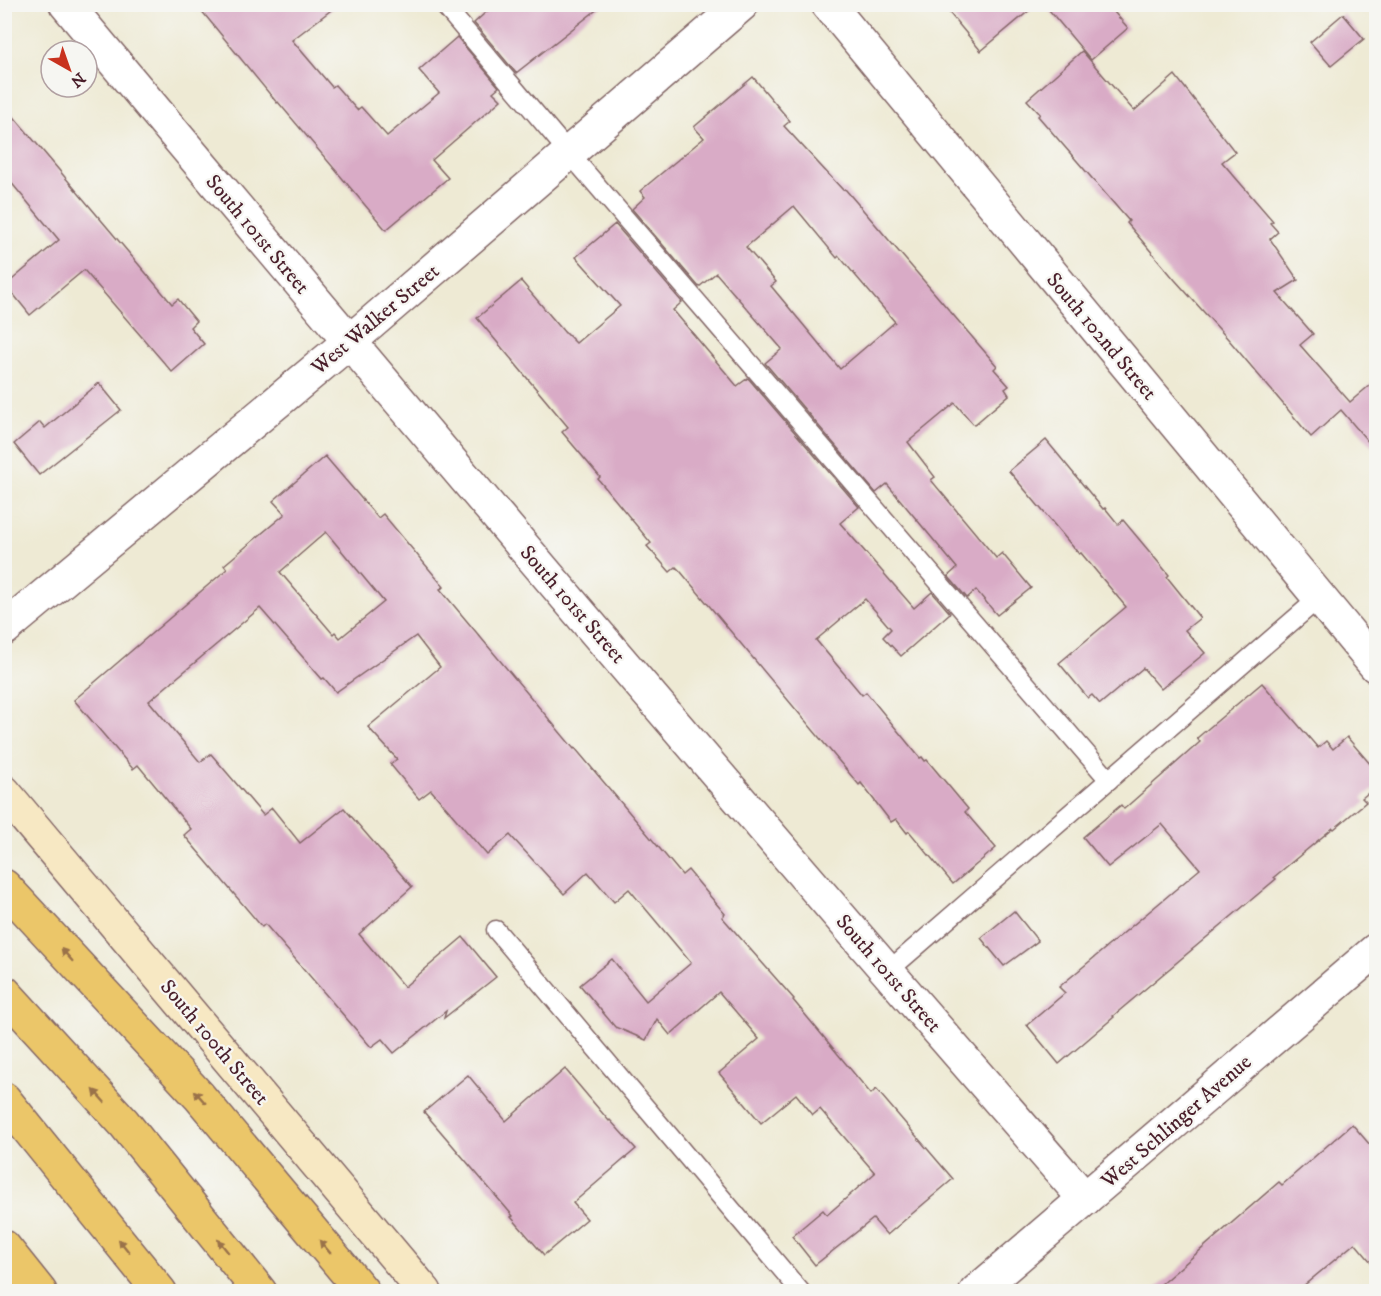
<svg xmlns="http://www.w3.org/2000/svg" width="1381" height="1296" font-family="'IM FELL DW Pica',serif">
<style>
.building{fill:#d9abc6;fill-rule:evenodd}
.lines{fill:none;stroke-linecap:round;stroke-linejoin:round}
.lane-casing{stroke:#836666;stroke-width:21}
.street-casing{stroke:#836666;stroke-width:36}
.secondary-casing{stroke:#836666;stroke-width:36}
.highway-casing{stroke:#836666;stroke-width:36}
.lane{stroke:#fff;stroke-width:18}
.street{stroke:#fff;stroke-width:33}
.secondary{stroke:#f7e8c3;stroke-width:33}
.highway{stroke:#ebc669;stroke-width:33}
.oneway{fill:#9a724a}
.labels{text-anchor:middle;stroke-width:4.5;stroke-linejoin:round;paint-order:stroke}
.street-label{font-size:21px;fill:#4a1f2b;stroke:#f6f6f2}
</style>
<rect width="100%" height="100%" fill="#f6f6f2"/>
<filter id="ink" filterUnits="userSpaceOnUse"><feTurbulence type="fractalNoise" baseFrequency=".0167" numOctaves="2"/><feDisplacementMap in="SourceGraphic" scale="12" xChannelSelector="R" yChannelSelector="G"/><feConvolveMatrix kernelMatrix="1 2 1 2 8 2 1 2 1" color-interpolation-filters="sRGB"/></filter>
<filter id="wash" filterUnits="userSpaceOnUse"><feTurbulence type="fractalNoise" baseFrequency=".008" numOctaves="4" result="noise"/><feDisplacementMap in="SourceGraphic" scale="24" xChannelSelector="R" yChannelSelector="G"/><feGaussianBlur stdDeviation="1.35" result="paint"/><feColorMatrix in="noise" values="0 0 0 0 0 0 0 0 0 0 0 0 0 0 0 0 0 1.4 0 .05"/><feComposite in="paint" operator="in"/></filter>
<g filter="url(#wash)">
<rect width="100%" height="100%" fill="#eeead4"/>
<g id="blocks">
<g class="building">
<path d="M196,4H339L292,40L332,87L335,85L357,110L361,107L387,136L439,93L419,70L457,37L499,87L493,92L501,100L432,160L448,178L386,230L278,102L277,103Z"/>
<path d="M495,4H604L516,73L474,23Z"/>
<path d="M942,4H1037L981,51Z"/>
<path d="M1044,4H1107L1128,28L1091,60Z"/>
<path d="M1343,14L1364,39L1331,66L1310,42Z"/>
<path d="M1082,51L1134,111L1175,75L1235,152L1222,162L1273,221L1270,223L1278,232L1270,239L1298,280L1277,293L1313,334L1300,345L1350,402L1377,379V452L1341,410L1311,437L1229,340L1175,280L1127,223L1129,221L1038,116L1040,114L1027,100Z"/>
<path d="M753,77L790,121L784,126L843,190L845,189L997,366L994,369L1009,386L1005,389L1009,395L974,425L955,403L908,442L935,477L931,480L996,558L1002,553L1031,588L997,615L976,590L967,598L948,576L957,568L887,484L876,493L765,363L782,349L716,273L699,287L632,209L645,197L640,191L704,138L694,127ZM794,206L837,258L839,256L895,322L840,369L771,286L776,282L746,247Z"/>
<path d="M4,105L172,304L178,299L196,321L190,327L204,344L172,372L84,270L30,315L6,285L59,240L4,174Z"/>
<path d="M615,224L682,302L673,310L737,386L748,378L859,507L840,523L914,608L932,592L950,613L901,656L883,637L891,629L865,599L816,640L862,695L866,692L920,758L922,757L925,761L927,760L968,809L965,812L996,848L953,884L909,831L907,833L896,819L891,822L861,783L859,785L681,572L676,567L670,572L647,546L651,543L598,479L600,477L562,432L568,427L477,318L521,281L565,333H566L576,343L620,306L576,257Z"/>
<path d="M99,383L121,410L39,475L14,444L40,422L45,428Z"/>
<path d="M1046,440L1103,509L1105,508L1118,524L1123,520L1169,575L1167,577L1200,618L1185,630L1205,653L1161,689L1143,668L1100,704L1092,695L1088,698L1059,663L1126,607L1081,553L1079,554L1009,471Z"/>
<path d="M325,456L378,518L383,514L444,587L440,589L574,749L575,748L682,875L688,870L725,914L722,917L794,999L793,1000L871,1094L876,1089L953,1179L887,1235L873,1219L815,1265L792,1236L823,1210L827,1215L875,1173L820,1109L813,1115L796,1094L761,1123L719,1073L759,1039L719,992L670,1035L657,1019L646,1040L615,1027L580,985L612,959L646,1001L691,963L629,889L614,902L588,872L564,894L510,835L487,855L431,790L419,799L390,764L397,759L368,727L440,667L416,636L336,692L324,678L322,679L260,608L149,701L200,762L211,754L263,815L272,808L300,843L344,808L412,887L359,934L404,987L463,937L496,977L444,1018L446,1011L394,1053L382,1039L371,1047L265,924L262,927L184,835L191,829L138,765L133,769L74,700L227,569L224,565L285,514L273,501ZM326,532L384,602L340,638L335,632L333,634L280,572Z"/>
<path d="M1262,683L1318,748L1326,741L1333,749L1347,737L1377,772V786L1362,798L1366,802L1334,829L1333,828L1274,877L1276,879L1113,1016L1114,1017L1059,1064L1027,1025L1065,993L1059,987L1200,869L1162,824L1108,867L1083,837L1121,805L1124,809L1200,742L1197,738Z"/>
<path d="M1014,911L1038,941L1004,966L981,938Z"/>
<path d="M565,1069L609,1121L610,1120L636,1149L573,1203L587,1219L544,1255L511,1217L513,1216L424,1112L468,1075L506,1121Z"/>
<path d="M1352,1124L1377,1153V1269L1355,1243L1296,1292H1152L1279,1182L1282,1185Z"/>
</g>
</g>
</g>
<g filter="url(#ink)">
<use href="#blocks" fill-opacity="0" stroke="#836666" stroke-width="1.5"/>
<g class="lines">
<g class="lane-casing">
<g id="lane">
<path d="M443,4L569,153L1109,780"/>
<path d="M496,930L801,1292"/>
<path d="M887,972L1319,598"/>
</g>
</g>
<g class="street-casing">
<g id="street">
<path d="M66,4C402,406 741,805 1085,1199"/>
<path d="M828,4L1376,666"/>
<path d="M4,629L349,342L742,4"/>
<path d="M976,1292L1376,950"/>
</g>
</g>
<g class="secondary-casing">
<path id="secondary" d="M4,792L425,1292"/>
</g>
<g class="highway-casing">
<g id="highway">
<path d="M4,886L199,1096L363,1292"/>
<path d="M4,992L124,1123L260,1292"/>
<path d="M4,1099L160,1292"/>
<path d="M4,1247L40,1292"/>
</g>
</g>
<use href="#lane" class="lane"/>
<use href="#street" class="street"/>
<use href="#secondary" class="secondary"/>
<use href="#highway" class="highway"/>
</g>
<defs><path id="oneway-solid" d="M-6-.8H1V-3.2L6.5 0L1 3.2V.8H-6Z" transform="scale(1.5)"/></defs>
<g class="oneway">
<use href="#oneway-solid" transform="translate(67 955) rotate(-132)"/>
<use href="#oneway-solid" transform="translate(99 1096) rotate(-132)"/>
<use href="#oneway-solid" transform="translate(200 1097) rotate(-131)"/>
<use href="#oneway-solid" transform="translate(124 1246) rotate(-129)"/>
<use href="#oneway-solid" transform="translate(223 1246) rotate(-129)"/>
<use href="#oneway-solid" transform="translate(325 1247) rotate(-130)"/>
</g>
</g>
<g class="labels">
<g class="street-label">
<text transform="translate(258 234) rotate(50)" y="7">South 101st Street</text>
<text transform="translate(375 319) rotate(-40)" y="7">West Walker Street</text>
<text transform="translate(1102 336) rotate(50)" y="7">South 102nd Street</text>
<text transform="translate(573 604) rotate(49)" y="7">South 101st Street</text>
<text transform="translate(889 973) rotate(49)" y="7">South 101st Street</text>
<text transform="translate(215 1042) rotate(50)" y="7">South 100th Street</text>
<text transform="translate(1176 1121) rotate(-41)" y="7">West Schlinger Avenue</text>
</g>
</g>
<rect width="1381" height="1296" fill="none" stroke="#f6f6f2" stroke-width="24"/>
<g transform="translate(69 69) rotate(140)"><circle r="28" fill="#f6f6f2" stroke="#b1a0a2" stroke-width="1.5"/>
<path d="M0-4.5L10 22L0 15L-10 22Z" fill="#c8321e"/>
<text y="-9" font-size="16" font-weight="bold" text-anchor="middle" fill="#4a1f2b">N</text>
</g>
</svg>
